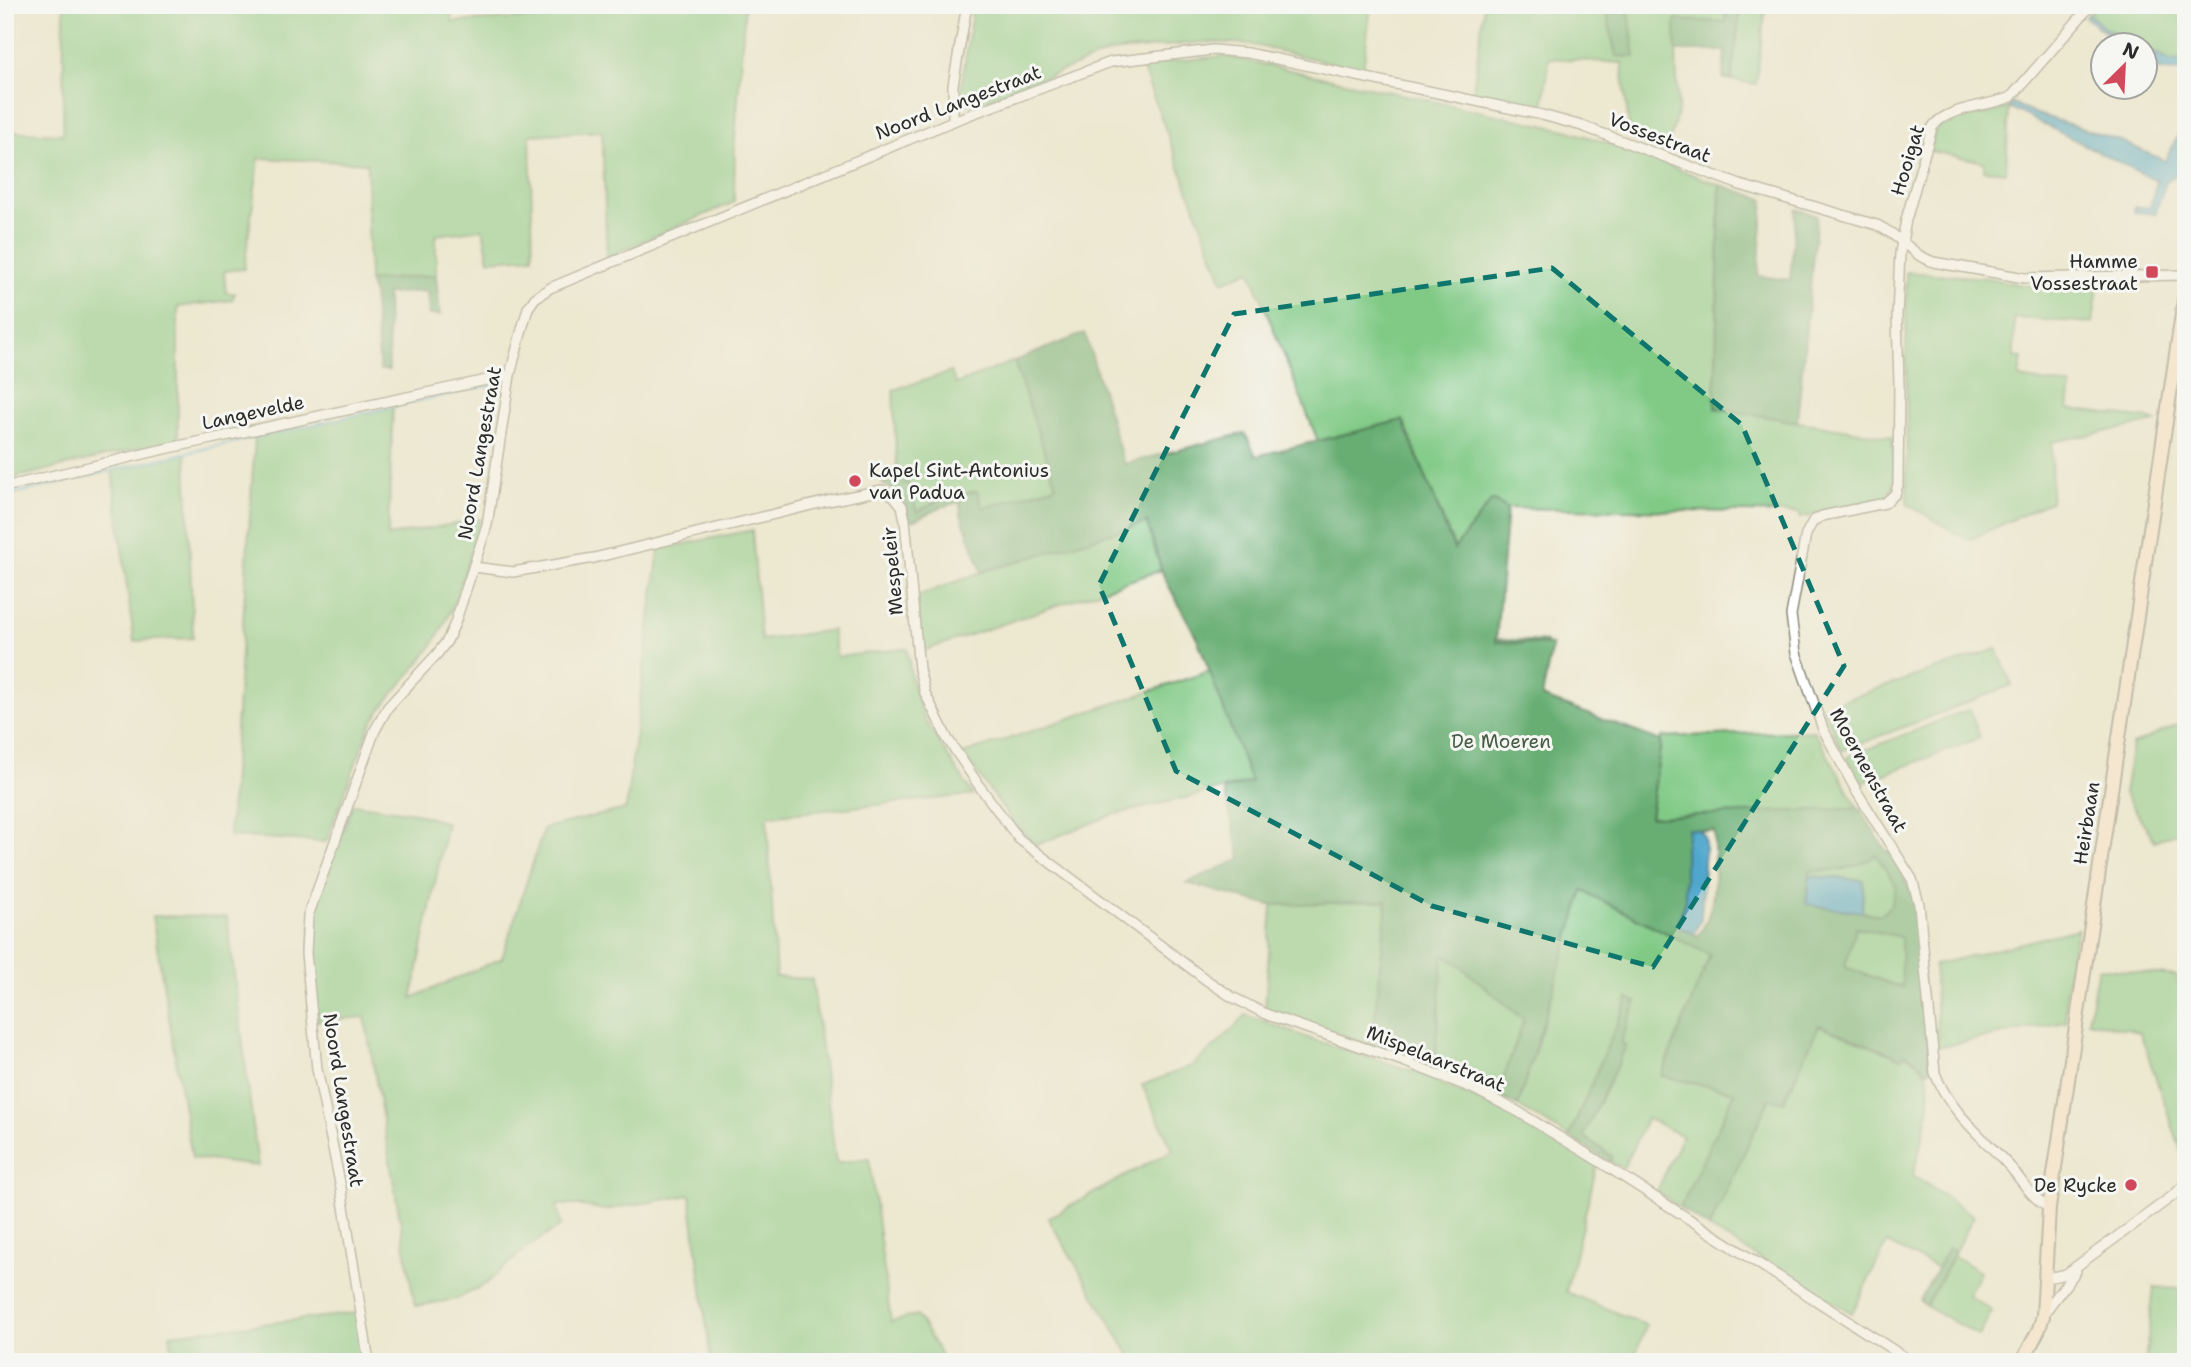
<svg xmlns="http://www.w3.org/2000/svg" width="2191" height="1367" font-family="'Shantell Sans',sans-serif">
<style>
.green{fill:#81ca86;stroke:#567a58;stroke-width:2}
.forest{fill:#68ae73;stroke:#4a6c4f;stroke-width:2;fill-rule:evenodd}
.water{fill:#50a7cd;stroke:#3e697c;stroke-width:2}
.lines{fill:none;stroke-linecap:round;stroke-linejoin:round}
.stream{stroke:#50a7cd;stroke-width:2.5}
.minor-casing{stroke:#8c8a7e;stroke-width:12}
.secondary-casing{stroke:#8c8a7e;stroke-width:16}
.minor{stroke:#fff;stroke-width:9}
.secondary{stroke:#fce5cf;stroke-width:12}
.marked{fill:none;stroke:#0f766e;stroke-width:5;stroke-dasharray:14 9;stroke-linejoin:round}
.poi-dot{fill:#d1495b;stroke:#f6f6f2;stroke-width:2.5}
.labels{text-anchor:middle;stroke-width:6;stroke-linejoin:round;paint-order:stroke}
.street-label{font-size:19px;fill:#2b2b2b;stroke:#f6f6f2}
.poi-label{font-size:19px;fill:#2b2b2b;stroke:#f6f6f2;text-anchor:end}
.park-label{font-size:19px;fill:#455b46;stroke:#f6f6f2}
</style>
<rect width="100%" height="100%" fill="#f6f6f2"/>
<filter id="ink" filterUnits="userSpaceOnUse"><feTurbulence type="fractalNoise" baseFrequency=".0143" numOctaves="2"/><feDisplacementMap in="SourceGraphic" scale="14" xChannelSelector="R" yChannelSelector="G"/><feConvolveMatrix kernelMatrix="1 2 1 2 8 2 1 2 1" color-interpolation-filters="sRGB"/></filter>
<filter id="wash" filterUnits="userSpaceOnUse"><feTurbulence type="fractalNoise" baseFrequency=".00686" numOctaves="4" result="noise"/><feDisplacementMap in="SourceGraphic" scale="28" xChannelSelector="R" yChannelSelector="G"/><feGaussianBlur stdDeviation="1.57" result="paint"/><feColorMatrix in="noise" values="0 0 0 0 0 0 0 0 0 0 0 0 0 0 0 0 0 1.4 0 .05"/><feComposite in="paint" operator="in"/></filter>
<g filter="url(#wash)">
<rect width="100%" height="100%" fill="#ede8d0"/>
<g class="green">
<path d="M64,5H452V22L549,17L551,5H745L735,138L734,202L607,257L602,131L530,135L533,257L489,260L483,229L436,235V275L369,281L367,163L259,158L244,269L224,271L226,293H235L232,300L178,307V439L5,480V131L63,134Z"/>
<path d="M973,5H1371L1363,70L1249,44L1203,42L1111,52L973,105L963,103L960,96Z"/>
<path d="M1484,5H1605L1616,56L1634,57L1628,5H1727L1725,22L1675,21L1678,110L1667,152L1630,139L1622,63L1549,58L1543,109L1473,94Z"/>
<path d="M1741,5H1766L1756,84L1731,80Z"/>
<path d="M2097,5H2186V60L2170,61L2146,48V46L2140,45L2104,28L2089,14Z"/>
<path d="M1225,56L1566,130L1626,149L1720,185L1715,408L1892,437C1894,457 1898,479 1889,498L1800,518V513L1507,508L1492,500L1455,549L1403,420L1318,441L1250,270L1223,282L1141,64Z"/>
<path d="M2009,107L2006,172L1984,170V162L1930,151L1935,131L1941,123L1951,118L1990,113Z"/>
<path d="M1906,272L1988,278L2022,285L2098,286L2093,323L2014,318V357L2022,358L2019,378L2071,386L2068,409L2149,419L2156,422L2052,442L2051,501L1969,540L1907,504Z"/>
<path d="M1014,361L1056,486L983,508L976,491L943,498L917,513L910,486L897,476L893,390L951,372L956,384Z"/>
<path d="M393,407L388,536L481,519C468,560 458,604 435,641C416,672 386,696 369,728L326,842L229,836L255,437Z"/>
<path d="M186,453L193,638L134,641L112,470Z"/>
<path d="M1147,522L1161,570L920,652L915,597L982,572Z"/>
<path d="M752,530L761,640L832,630L837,657L907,648L912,682L925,720L973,795L767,816L776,977L812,979L836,1163L869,1158L891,1322L917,1315L945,1362H711L690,1195L605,1210L577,1205H557L561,1226L526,1248L486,1284L457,1299L415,1306L365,1017L317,1021C313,989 307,955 312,922C316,888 341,838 353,804L415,813L447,823L412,998L502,958L544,828L626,809L659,549Z"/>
<path d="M1455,637L1546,642L1538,697L1529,1070L1583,890L1711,955L1661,1075L1735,1092L1680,1208L1657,1191L1682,1136L1647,1118L1623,1168L1610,1162L1612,1156L1583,1136L1626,1046L1621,1042L1636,1002L1628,999L1569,1137L1518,1106L1435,1069L1442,955L1456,962Z"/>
<path d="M1997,649L2012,685L1842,751L1822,707Z"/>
<path d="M1210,671L1251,782L1109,816L1036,845L1011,819L963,754Z"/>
<path d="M1970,709L1980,738L1862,783L1847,757Z"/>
<path d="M2186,721V829L2155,841L2124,793L2132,745Z"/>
<path d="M1814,731L1858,808L1649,825L1662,737Z"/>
<path d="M1876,855L1897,886L1891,905L1881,915L1862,912L1863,880L1810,876V871L1842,870Z"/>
<path d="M1387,901L1372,1046L1265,1008L1272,905Z"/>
<path d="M152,916L227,917L258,1166L192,1158Z"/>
<path d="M1856,927L1901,937L1903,988L1844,967Z"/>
<path d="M2078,929L2070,959L2066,993V1022L1938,1047L1934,965Z"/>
<path d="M2098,968L2176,976L2186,1011V1165L2140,1032L2088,1021Z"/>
<path d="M1246,1015L1311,1039L1410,1070L1456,1090L1508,1113L1597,1165L1566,1292L1646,1325L1633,1362H1249L1243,1355L1232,1362H1134L1048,1218L1173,1150L1142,1085L1192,1066L1219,1043Z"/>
<path d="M1819,1025L1901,1058L1903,1054C1911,1057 1921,1062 1925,1070C1938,1093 1919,1150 1913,1175L1974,1216L1955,1251L1948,1248L1938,1268L1887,1243L1852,1313L1709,1228L1770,1097L1784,1101Z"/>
<path d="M1953,1255L1980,1272L1968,1295L1992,1311L1979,1336L1926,1306Z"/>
<path d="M2154,1287L2181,1289L2178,1334L2186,1335V1362H2145Z"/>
<path d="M356,1313L364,1362H174L170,1334Z"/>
</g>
<g class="forest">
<path d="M1605,5H1628L1635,57L1616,56Z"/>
<path d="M1727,5H1741L1731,80L1723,78L1725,51H1676L1675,20L1725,22Z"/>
<path d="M1720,185L1764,199L1758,276L1790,280L1796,209L1817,215L1797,422L1715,408Z"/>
<path d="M436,275L440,315H429L427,291L387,294L389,370H380L373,294L369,281Z"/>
<path d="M1085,333L1124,464L1245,433L1256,456L1403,420L1454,549L1492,500L1507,508L1496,642L1552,645L1542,697L1661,741L1650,817L1859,808L1885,849L1895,858L1915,901L1931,1070L1926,1071L1915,1059L1904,1054L1901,1058L1819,1025L1784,1102L1770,1098L1709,1228L1680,1208L1735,1092L1661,1076L1710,955L1583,891L1518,1106L1497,1096L1524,1020L1457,963L1443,955L1435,1069L1372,1046L1387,901L1268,905L1186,883L1241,859L1224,790L1251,782L1197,638L1164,577L1147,522L982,572L961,514L960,502L941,507L913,521L908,518C907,500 898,491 882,484L897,476L910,486L917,512L943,498L977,491L983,508L1056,486L1014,361ZM1688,830L1714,831C1714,866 1719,907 1698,936L1678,926L1685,900ZM1876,855L1896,886L1891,905L1881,915L1806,904L1810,871C1835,870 1856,870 1876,855ZM1856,927L1901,937L1902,988L1845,967Z"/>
<path d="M1628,998L1636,1002L1621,1042L1626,1046L1583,1136L1612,1157L1610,1162L1569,1137Z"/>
<path d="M1948,1248L1955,1251L1926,1306L1920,1301Z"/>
</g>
<g class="water">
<path d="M2089,14L2104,28L2140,45H2122L2085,17Z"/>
<path d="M2146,48L2170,61L2186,60V73C2170,69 2163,75 2146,64Z"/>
<path d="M2012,102L2028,111L2121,141L2165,161L2186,119V160L2178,173L2166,182L2155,214L2134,212V207H2150L2157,181L2009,107Z"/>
<path d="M1688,829L1699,830L1704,836L1705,844L1701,919L1694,934L1678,926L1685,900V848Z"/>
<path d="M1810,876L1863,880L1862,912L1806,904Z"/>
</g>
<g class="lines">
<path class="stream" d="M5,496L186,453L486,386L493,387"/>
</g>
</g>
<g filter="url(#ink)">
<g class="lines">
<g class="minor-casing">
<g id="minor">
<path d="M953,121V85L967,5"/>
<path d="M5,487L160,450L510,375"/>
<path d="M474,567L513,572L594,558L828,501L882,490L894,496L902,506L905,520L919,669L925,693L947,738L980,787L1019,839L1205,979L1232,997L1268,1015L1403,1061L1472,1088L1517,1111L1597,1160L1912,1362"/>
<path d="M2049,1208C2032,1198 2024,1184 2012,1169C1984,1138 1950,1113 1935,1073L1919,904L1912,879L1857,792L1823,729L1796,653L1791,615L1806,534L1813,521L1822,516L1885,503L1895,494L1898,485L1899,384L1897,316L1900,253L1906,220L1932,128C1945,107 1987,107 2011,97L2091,5"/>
<path d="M2046,1274L2052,1277L2066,1274L2174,1195L2186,1183"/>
<path d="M2044,1313L2076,1271"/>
<path d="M369,1362L341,1188L317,1069L306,953L308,916L375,730L388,707L437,654L447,641L455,623L487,525L510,375L521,333L528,308L535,298L550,288L953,121L1111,62L1213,50L1248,53L1542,115L1582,126L1740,185L1877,225L1891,233L1920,256L1933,262L2025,278L2186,275"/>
</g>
</g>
<g class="secondary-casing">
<path id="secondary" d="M2022,1362L2039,1329L2043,1316L2049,1208L2186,287"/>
</g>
<use href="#minor" class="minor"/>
<use href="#secondary" class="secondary"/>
</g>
</g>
<path d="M0 0H2191V1367H0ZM1552,268L1742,425L1844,666L1653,967L1432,906L1176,771L1099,585L1234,314Z" fill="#ede8d0" fill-opacity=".55" fill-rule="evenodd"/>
<path class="marked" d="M1552,268L1742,425L1844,666L1653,967L1432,906L1176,771L1099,585L1234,314Z"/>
<g class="poi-dot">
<rect x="2145" y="265" width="14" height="14" rx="3.5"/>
<circle cx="855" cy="481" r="7"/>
<circle cx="2131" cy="1185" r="7"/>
</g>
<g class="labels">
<g class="street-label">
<text transform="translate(958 102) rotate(-21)" y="7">Noord Langestraat</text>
<text transform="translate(1660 137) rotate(21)" y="7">Vossestraat</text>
<text transform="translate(1907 160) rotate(-73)" y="7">Hooigat</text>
<text transform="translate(253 412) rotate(-12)" y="7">Langevelde</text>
<text transform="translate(479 453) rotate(-80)" y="7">Noord Langestraat</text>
<text transform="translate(892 571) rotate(-95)" y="7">Mespeleir</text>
<text transform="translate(1869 770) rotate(61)" y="7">Moernenstraat</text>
<text transform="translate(2086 823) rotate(-81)" y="7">Heirbaan</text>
<text transform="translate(1436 1058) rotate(22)" y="7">Mispelaarstraat</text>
<text transform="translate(344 1100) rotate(81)" y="7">Noord Langestraat</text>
</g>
<g class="poi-label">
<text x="2138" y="268">Hamme<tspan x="2138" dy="22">Vossestraat</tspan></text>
<text x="869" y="477" text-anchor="start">Kapel Sint-Antonius<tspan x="869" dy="22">van Padua</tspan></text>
<text x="2117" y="1192">De Rycke</text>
</g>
<g class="park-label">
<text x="1501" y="748">De Moeren</text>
</g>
</g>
<rect width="2191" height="1367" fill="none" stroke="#f6f6f2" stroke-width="28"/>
<g transform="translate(2124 66) rotate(24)"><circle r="33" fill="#f6f6f2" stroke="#a5a5a2" stroke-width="2"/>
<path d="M0-5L12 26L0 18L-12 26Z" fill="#d1495b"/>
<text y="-10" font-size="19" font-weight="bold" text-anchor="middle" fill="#2b2b2b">N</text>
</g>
</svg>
